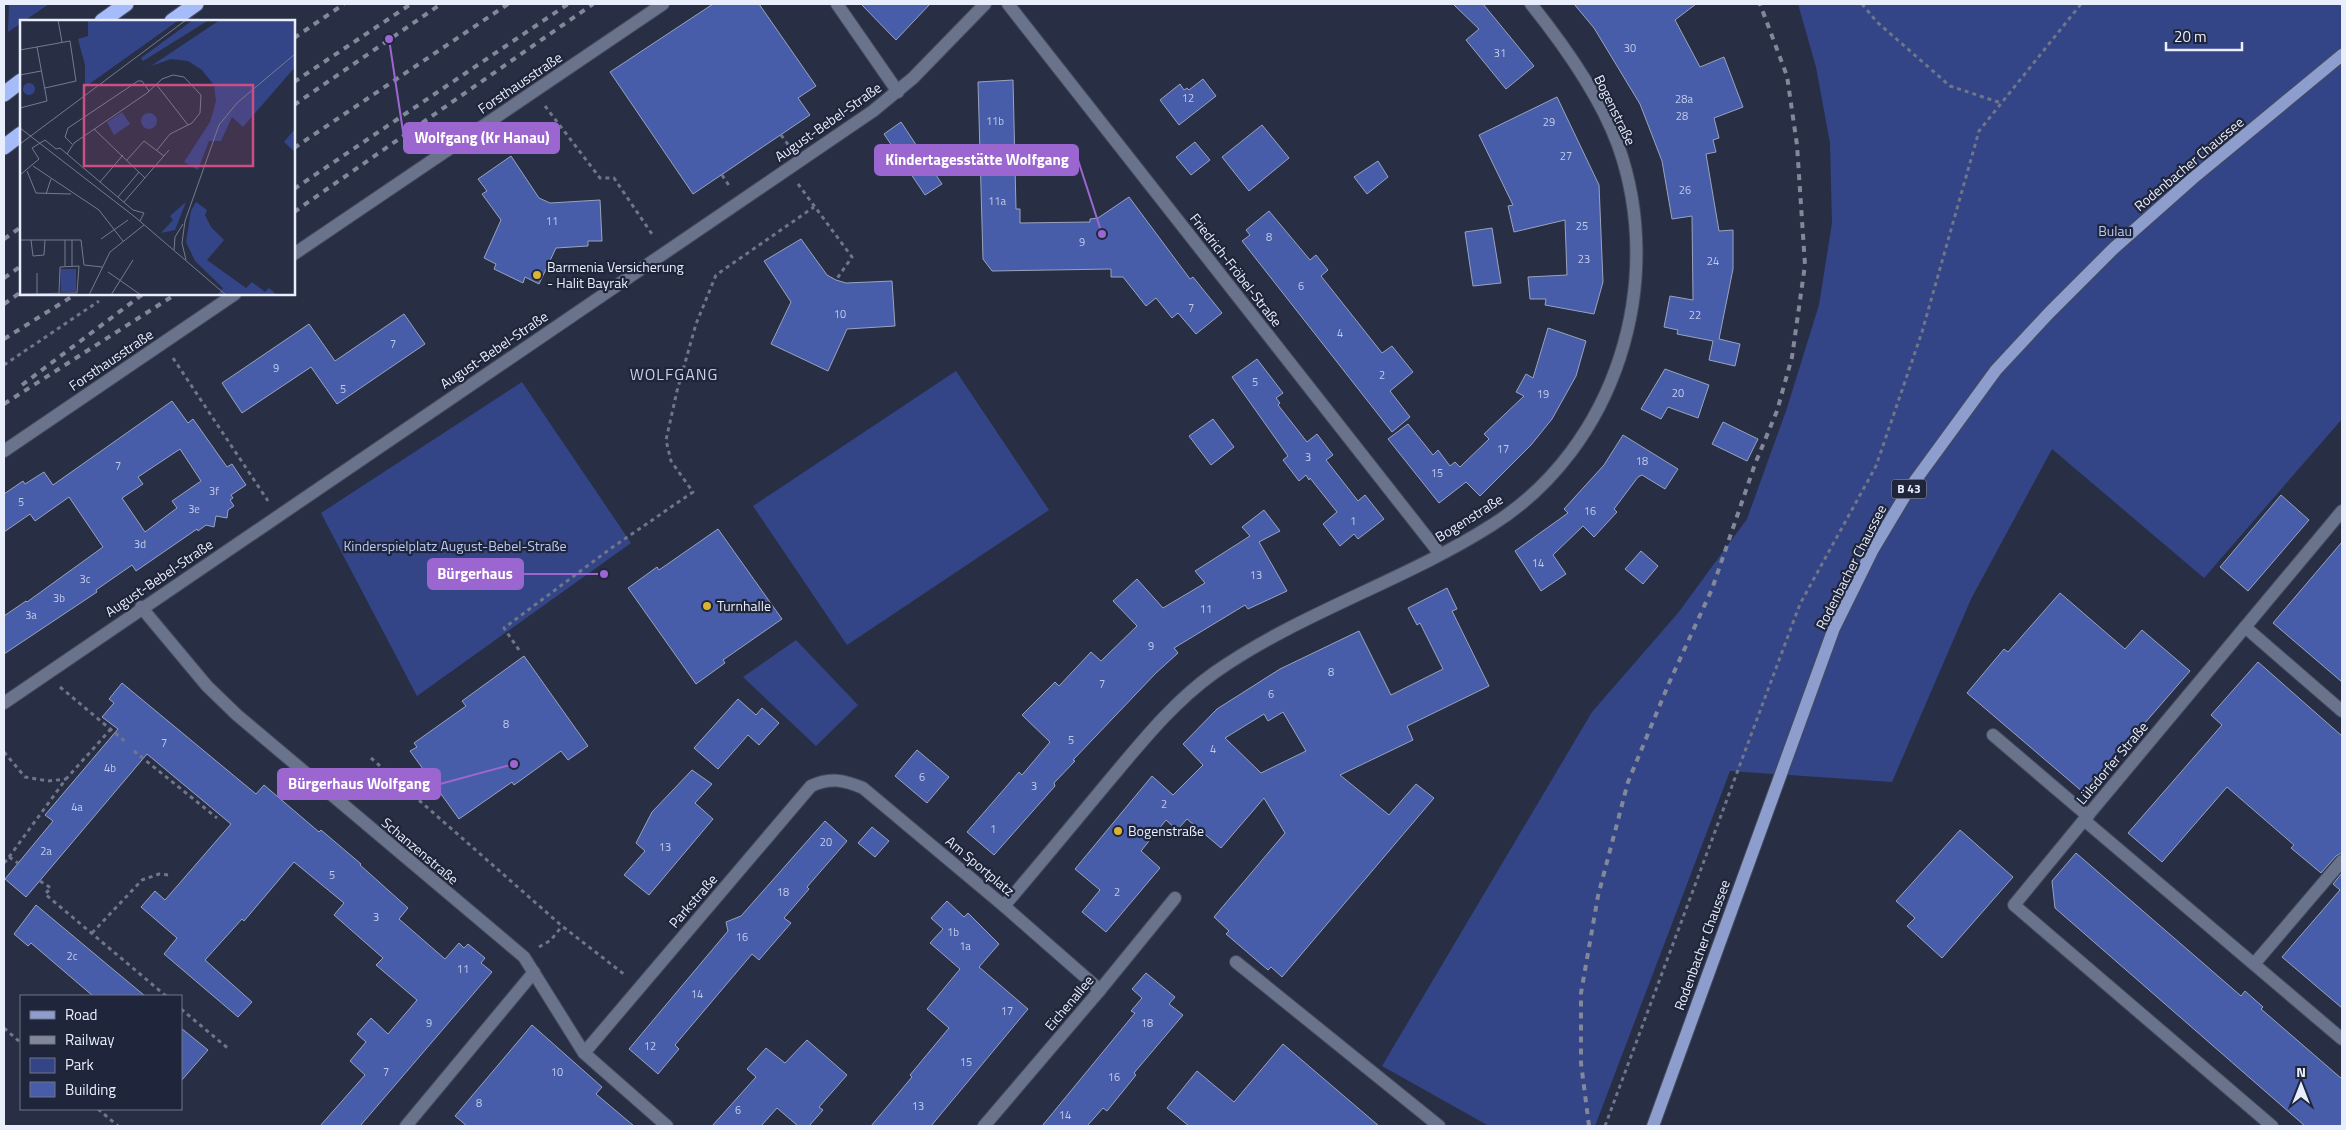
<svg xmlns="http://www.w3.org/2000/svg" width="2346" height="1130" font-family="'Titillium Web',sans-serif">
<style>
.green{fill:#334587}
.building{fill:#485da9;stroke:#99a3bd;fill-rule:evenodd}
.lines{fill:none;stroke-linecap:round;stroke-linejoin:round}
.minor-casing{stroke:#454b5d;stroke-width:14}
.major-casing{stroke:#454b5d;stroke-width:14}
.highway-casing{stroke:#454b5d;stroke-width:17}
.path{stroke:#6f7689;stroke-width:3;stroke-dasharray:4 4;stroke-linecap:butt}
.minor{stroke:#6a738c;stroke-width:12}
.major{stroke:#8d9ece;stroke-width:12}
.highway{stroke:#a5bbfa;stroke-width:15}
.rail{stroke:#82889a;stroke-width:4;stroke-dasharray:6 6;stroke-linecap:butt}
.poi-dot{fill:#dcb233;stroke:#1f253a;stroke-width:2}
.labels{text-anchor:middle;stroke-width:4.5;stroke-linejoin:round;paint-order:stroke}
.number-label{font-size:11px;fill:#c1cae7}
.shield{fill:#1f253a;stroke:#acb2c2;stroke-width:1}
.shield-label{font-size:12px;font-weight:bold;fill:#e9eefc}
.street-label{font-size:14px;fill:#e9eefc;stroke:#1f253a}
.park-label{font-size:14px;fill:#b9c8f2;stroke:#1f253a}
.poi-label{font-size:14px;fill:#e9eefc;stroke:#1f253a;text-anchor:start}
.quarter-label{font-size:16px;letter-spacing:1px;fill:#c6d0eb;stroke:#1f253a}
.inset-road{fill:none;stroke:#757b8e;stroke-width:1}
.view{fill:#cc4e83;fill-opacity:0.15;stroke:#cc4e83;stroke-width:2.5}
.inset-edge{fill:none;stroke:#e9eefc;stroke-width:2.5}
.leader{fill:none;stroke:#9c66d1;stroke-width:2}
.callout-dot{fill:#9c66d1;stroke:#1f253a;stroke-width:2}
.callout{fill:#9c66d1;stroke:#9c66d1;stroke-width:2}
.callout-label{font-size:15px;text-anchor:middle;font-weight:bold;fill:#fff}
</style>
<rect width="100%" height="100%" fill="#282f45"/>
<g class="green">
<path d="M9,4H49L8,32Z"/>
<path d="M1798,4H2342V419L2204,578L2052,449L1971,599L1892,782L1730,771L1595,1126H1489L1382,1066L1592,712L1678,613L1747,519L1786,411L1819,305L1832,223L1830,143L1816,67Z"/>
<path d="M956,371L1049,510L847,645L753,506Z"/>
<path d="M522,382L631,543L417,696L321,513Z"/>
<path d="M796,640L858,705L816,746L743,677Z"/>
</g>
<g class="building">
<path d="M713,4H759L816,86L798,98L810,115L693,194L610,72Z"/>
<path d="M861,4H930L896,40Z"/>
<path d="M1453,4H1483L1534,66L1506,89L1466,40L1479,29Z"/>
<path d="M1574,4H1696L1675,20L1700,67L1724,57L1743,107L1714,118L1719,138L1713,140L1716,152L1706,154L1719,231L1733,230V269L1719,339L1740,344L1735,366L1709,360L1713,341L1677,334L1678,330L1664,327L1670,296L1693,300L1692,216L1672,219L1662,161L1640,104L1594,28Z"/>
<path d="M1203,79L1216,96L1179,125L1160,100L1180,84L1184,90L1187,88L1189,90Z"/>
<path d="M1013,80L1016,209H1020V223L1090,222V219L1098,218L1129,197L1190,279L1193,277L1222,313L1196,334L1178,313L1172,318L1156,298L1146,306L1123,277H1111V269L992,271L983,259L978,82Z"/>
<path d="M1557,97L1599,185L1603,282L1594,314L1545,305L1546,299H1530L1528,277L1567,275L1565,220L1514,232L1508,206L1513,205L1479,135Z"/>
<path d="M901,122L942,184L925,195L884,134Z"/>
<path d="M1262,125L1289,158L1249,191L1222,157Z"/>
<path d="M1195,142L1210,160L1191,175L1176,157Z"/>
<path d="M511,156L539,198L550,203L600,200L602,241H588V246L556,248L539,284L525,277L523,283L494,269L496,264L484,258L501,220L482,194L487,191L478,179Z"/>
<path d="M1378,161L1388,177L1367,194L1354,177Z"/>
<path d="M1269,211L1310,260L1316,255L1328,270L1321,276L1382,353L1392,346L1413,372L1390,391L1410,417L1392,432L1242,241L1250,235L1246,230Z"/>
<path d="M1492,228L1501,283L1473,286L1465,232Z"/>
<path d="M801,239L827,275L836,280L846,283L892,281L895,326L847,329L828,371L771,344L791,302L764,261Z"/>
<path d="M404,314L425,344L337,404L311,367L242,413L222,383L309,324L335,361Z"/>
<path d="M1548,328L1586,341L1576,376L1552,419L1531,445L1480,496L1466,482L1439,503L1388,439L1408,424L1433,455L1438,450L1450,466L1455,462L1460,467L1489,439L1484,434L1524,396L1516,392L1526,374L1533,378Z"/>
<path d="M1257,359L1283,393L1276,398L1280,403L1278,405L1307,442L1317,434L1333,455L1326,460L1358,501L1365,495L1384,519L1358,539L1354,534L1340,546L1323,524L1337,512L1310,478L1309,480L1306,475L1299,481L1283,460L1288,456L1232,377Z"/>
<path d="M1665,369L1709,385L1698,418L1668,407L1661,419L1641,409Z"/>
<path d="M172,401L188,423L193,419L227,467L232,464L246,485L231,495L233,498L230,500L234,506L228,510L227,518L216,516L214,527L206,525L198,531L197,529L136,571L132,565L96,590L97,592L4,654V616L26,601L27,602L103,547L69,497L35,521L30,514L4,532V494L23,481L25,484L44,472L53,485ZM180,449L201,481L172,501L177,508L145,532L122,498L143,484L138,477Z"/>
<path d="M1213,419L1234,447L1211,465L1189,436Z"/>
<path d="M1723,422L1758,439L1747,461L1712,444Z"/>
<path d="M1623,435L1678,469L1665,489L1642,475L1638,477L1614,509L1617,512L1594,537L1583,526L1553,555L1566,574L1541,591L1515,551L1568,513L1564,509L1604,465Z"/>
<path d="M2281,495L2309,520L2248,591L2220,567Z"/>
<path d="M1264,510L1280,531L1259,542L1287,591L1248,609L1245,605L1174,648L1178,653L1156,673L1073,760L1075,761L1054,783L1055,786L994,855L967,832L1019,772L1022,775L1050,742L1022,715L1055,682L1059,686L1091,652L1101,661L1137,626L1113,601L1137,579L1163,608L1205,583L1195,571L1250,536L1242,527Z"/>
<path d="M718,529L782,619L723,660L725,663L696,684L628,588L657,567L659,570Z"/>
<path d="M2342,542V682L2273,623Z"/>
<path d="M1641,551L1658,566L1643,584L1625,569Z"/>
<path d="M1447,588L1457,609L1452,611L1489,686L1407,726L1413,740L1340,775L1389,815L1416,784L1434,798L1282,977L1271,967L1268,970L1226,934L1229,931L1214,917L1285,833L1264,798L1221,848L1187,819L1177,830L1166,820L1141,851L1160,868L1106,932L1082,912L1100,890L1075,869L1152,776L1173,795L1203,765L1183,744L1217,709L1280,669L1359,631L1391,695L1443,669L1420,623L1417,625L1408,608ZM1283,712L1306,751L1261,773L1225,738L1264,714L1268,721Z"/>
<path d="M2060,593L2125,649L2142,630L2190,671L2084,793L1967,693L2004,649L2008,652Z"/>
<path d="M524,656L588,746L568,760L561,751L514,785L512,782L459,819L410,751L417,747L414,743L466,706L462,701Z"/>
<path d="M2258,662L2342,736V853L2336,856L2321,873L2291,848L2294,845L2227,787L2162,862L2128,833L2222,725L2211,715Z"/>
<path d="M122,683L256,794L264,785L319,832L321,830L361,864L360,865L408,908L399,919L445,959L459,943L464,948L468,944L485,958L481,963L492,972L360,1126H320L365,1075L350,1061L366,1042L357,1034L371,1018L388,1034L417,1000L376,965L383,958L334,915L344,903L294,862L244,921L242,919L205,960L252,1002L238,1017L164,954L177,938L141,907L155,891L165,900L231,824L147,754L26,897L5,879L53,821L45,815L118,729L102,717L114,703L109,699Z"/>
<path d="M738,699L756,715L762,708L779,723L759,745L748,735L718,769L694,748Z"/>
<path d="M917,750L949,777L927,803L895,776Z"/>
<path d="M692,770L712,784L695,803L713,819L649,895L624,875L645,851L636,843L652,812Z"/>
<path d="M825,821L847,841L807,887L809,889L784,918L791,923L759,960L752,954L675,1045L679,1049L658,1074L629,1049L728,931L726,922L741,916Z"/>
<path d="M872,827L889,841L875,857L858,843Z"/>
<path d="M1960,830L2013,877L1942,958L1907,926L1915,918L1896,901Z"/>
<path d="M2076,853L2241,996L2245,991L2263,1007L2261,1009L2342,1079V1126H2305L2055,908L2052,881Z"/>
<path d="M2342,873V1008L2282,957L2340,890L2333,884Z"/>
<path d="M947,901L964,917L968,913L999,944L979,967L1028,1009L931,1126H871L912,1077L910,1075L949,1028L927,1009L960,969L930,943L943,929L931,918Z"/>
<path d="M36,905L109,966L145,996H93L31,943L28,946L14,934Z"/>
<path d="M1146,973L1175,997L1169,1004L1183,1015L1134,1073L1136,1075L1107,1111L1103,1108L1087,1126H1042L1135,1013L1131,1011L1142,998L1132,989Z"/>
<path d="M532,1025L602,1087L596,1094L634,1126H467L455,1116Z"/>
<path d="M181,1028L208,1050L181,1081Z"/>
<path d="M807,1040L847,1075L819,1107L823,1110L809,1126H798L777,1108L761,1126H712L756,1077L747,1069L766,1048L785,1063Z"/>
<path d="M1283,1044L1379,1126H1189L1167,1108L1197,1071L1234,1102Z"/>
</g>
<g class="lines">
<g class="minor-casing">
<g id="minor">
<path d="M837,4L898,92"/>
<path d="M1008,4L1440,554"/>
<path d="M294,254L663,4"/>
<path d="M4,451L235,294"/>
<path d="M2342,511L2084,820L2342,1039"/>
<path d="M141,607L207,686L237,715L524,957L584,1053L667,1126"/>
<path d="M2245,627L2342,711"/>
<path d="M4,703L873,111L913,78L985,4"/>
<path d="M1993,735L2088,816"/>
<path d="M2084,820L2014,905L2272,1126"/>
<path d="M1004,906C1039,865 1073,824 1107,783C1140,744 1172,703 1214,673C1299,613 1404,581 1492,525C1616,447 1667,282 1618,145C1600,96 1563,44 1531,4"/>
<path d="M1236,962L1439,1126"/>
<path d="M2254,964L2342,861"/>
<path d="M584,1053L811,786C830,777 844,780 863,788L1004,906L1100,990"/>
<path d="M406,1126L534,972"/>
<path d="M984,1126L1100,990L1175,898"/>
</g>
</g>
<g class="major-casing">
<path id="major" d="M1653,1126L1834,628L1872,551L1909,489L1996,370L2049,313L2113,249L2192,179L2342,55"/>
</g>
<g class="highway-casing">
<g id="highway">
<path d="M102,21L126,4"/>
<path d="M172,21L196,4"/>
<path d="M4,94L21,81"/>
<path d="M4,147L21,134"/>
</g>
</g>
<g class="path">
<path d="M1862,4L1877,22L1950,86L2001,103"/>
<path d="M545,106L600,178H614L654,237"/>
<path d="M781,135L789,146"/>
<path d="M722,175L730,187"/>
<path d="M798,184L852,257L836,280"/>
<path d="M173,358L268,501"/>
<path d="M4,365L99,301"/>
<path d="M519,650L504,628L610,549L693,492L671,461L666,440L677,391L696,324L716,275L814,207"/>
<path d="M60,687L127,743"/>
<path d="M134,751L217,818"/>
<path d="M4,752L25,777L48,781L66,779"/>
<path d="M371,758L562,926L625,975"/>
<path d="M9,857L66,779L110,730"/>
<path d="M4,861L5,862L9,857L18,863"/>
<path d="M40,881L51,888L45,894L166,996"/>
<path d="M92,933L142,880L159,874L169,875"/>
<path d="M539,947L551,940L562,926"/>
<path d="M181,1009L230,1050"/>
<path d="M4,1028L21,1043"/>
<path d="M98,1109L118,1126"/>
<path d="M1605,1126L1800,604L1876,466L1922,332L1979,131L2081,4"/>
</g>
<use href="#minor" class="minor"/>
<use href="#major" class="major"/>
<use href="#highway" class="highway"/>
<g class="rail">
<path d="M294,38L344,4"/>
<path d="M294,82L411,4"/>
<path d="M294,105L441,4"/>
<path d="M294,148L508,4"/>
<path d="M294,189L568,4"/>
<path d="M294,212L593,4"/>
<path d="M4,239L21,227"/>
<path d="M4,278L21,266"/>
<path d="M4,304L21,292"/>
<path d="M4,339L76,294"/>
<path d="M22,385L143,294"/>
<path d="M4,404L176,294"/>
<path d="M1589,1126L1581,1063V993L1598,896L1628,782L1669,683L1712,589L1755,464L1777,411L1792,357L1805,265L1797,145L1787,76L1760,4"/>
</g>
</g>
<g class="poi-dot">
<circle cx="537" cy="275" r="5"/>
<circle cx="707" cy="606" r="5"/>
<circle cx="1118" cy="831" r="5"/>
</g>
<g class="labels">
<g class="number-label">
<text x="1630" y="52">30</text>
<text x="1500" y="57">31</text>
<text x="1188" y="102">12</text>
<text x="1684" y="103">28a</text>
<text x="1682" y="120">28</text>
<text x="995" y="125">11b</text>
<text x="1549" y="126">29</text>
<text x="1566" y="160">27</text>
<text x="1685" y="194">26</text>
<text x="997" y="205">11a</text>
<text x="552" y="225">11</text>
<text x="1582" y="230">25</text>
<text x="1269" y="241">8</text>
<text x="1082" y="246">9</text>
<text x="1584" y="263">23</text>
<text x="1713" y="265">24</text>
<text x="1301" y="290">6</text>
<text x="1191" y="312">7</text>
<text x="840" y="318">10</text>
<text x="1695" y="319">22</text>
<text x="1340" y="337">4</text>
<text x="393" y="348">7</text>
<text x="276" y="372">9</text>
<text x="1382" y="379">2</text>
<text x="1255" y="386">5</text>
<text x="343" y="393">5</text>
<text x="1678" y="397">20</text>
<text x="1543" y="398">19</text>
<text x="1503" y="453">17</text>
<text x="1308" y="461">3</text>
<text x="1642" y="465">18</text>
<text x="118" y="470">7</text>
<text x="1437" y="477">15</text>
<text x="214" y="495">3f</text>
<text x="21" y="506">5</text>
<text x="194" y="513">3e</text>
<text x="1590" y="515">16</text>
<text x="1353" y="525">1</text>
<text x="140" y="548">3d</text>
<text x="1538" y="567">14</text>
<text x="1256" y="579">13</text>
<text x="85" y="583">3c</text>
<text x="59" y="602">3b</text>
<text x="1206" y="613">11</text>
<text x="31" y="619">3a</text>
<text x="1151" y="650">9</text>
<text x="1331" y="676">8</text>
<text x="1102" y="688">7</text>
<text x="1271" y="698">6</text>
<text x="506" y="728">8</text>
<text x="1071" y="744">5</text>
<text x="164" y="747">7</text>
<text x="1213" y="753">4</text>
<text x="110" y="772">4b</text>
<text x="922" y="781">6</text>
<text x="1034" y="790">3</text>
<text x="1164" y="808">2</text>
<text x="77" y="811">4a</text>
<text x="993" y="833">1</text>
<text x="826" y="846">20</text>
<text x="665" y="851">13</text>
<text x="46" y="855">2a</text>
<text x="332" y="879">5</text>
<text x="783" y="896">18</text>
<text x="1117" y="896">2</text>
<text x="376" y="921">3</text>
<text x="953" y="936">1b</text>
<text x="742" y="941">16</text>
<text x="965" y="950">1a</text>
<text x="72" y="960">2c</text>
<text x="463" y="973">11</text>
<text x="697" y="998">14</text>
<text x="1007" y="1015">17</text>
<text x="429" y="1027">9</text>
<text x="1147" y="1027">18</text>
<text x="650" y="1050">12</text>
<text x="966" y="1066">15</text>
<text x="386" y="1076">7</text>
<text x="557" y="1076">10</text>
<text x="1114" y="1081">16</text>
<text x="479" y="1107">8</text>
<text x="918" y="1110">13</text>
<text x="738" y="1114">6</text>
<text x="1065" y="1119">14</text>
</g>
<rect class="shield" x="1891.5" y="479.5" width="35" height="19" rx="4"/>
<g class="shield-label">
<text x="1909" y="493">B 43</text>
</g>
<g class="street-label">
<text transform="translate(520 83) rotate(-34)" y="5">Forsthausstraße</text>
<text transform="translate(1615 110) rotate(64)" y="5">Bogenstraße</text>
<text transform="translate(828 122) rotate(-35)" y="5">August-Bebel-Straße</text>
<text transform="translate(2189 164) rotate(-40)" y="5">Rodenbacher Chaussee</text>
<text transform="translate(1236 270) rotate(52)" y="5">Friedrich-Fröbel-Straße</text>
<text transform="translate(494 350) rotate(-34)" y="5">August-Bebel-Straße</text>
<text transform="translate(111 360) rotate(-34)" y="5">Forsthausstraße</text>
<text transform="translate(1469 518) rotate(-32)" y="5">Bogenstraße</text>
<text transform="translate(1851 567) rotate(-63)" y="5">Rodenbacher Chaussee</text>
<text transform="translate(159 578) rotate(-34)" y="5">August-Bebel-Straße</text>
<text transform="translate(2112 763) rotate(-50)" y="5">Lülsdorfer Straße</text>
<text transform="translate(420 851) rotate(40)" y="5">Schanzenstraße</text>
<text transform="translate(980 866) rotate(40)" y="5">Am Sportplatz</text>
<text transform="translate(693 901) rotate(-49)" y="5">Parkstraße</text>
<text transform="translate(1702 945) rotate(-70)" y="5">Rodenbacher Chaussee</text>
<text transform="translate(1069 1003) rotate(-50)" y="5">Eichenallee</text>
</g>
<g class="park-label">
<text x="2115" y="236">Bulau</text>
<text x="455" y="551">Kinderspielplatz August-Bebel-Straße</text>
</g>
<g class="poi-label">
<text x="547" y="272">Barmenia Versicherung<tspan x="547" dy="16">- Halit Bayrak</tspan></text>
<text x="717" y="611">Turnhalle</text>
<text x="1128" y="836">Bogenstraße</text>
</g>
<g class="quarter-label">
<text x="674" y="380">WOLFGANG</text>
</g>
</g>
<g transform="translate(20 20)">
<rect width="275" height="275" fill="#282f45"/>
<path d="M68,0H159L65,67V45L58,19L68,16ZM173,0H189L123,41L121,38ZM200,0H275V47L223,107L212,97L201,121H189L178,150L164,142L190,102L196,81L194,65L182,50L168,41L151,39L131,46ZM3 69a6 6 0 1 1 12 0a6 6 0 1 1-12 0ZM102,92L110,104L94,115L87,102ZM121 101a8 8 0 1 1 16 0a8 8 0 1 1-16 0ZM274,110L275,111V132L264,122ZM166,182L155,210L141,213L153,200L150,196ZM176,182L187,190L185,195L191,207L204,220L187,240L226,268L232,262L245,272L249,268L257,275H197L203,268L175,241L166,222L171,191ZM40,249H56V272H41Z" fill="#334587"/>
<path class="inset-road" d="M38,0L42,22M0,30L50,21L56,61L25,68M0,55L21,51M136,64L168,105M0,88L27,81L17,27M0,108L115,197L206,275M74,109L125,158M0,124L166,0M52,124L45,117L48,108L118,61H122L129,71M47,134L54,123L127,73L142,59L153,55L164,57L181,75L180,93L172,103L150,114L137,130M106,141L124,121L144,136M13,146L79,190L103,221M7,151L16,173L51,174M0,155L19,139L12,128L25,120L36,129L40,128L113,190L124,193L120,201M80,162L103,135M26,174L31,159M98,177L119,152M104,182L149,130M81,219L108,200M0,220H61L64,245L82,247M11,220L13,236L24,235L25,220M45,220V246M52,220V246M154,230L155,217L163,204M166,240L162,223L165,201L199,105L217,83L275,34M88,252L121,275M17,253V274M0,274L57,273L59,246M39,274L40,247L59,246M69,275L90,232L124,205M91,275L113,240"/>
<path class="view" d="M64,65H233V146H64Z"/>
<rect width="275" height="275" class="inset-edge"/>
</g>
<path class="leader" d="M389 39L404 138M1102 234L1078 160M604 574L523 574M514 764L440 784"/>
<g class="callout-dot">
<circle cx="389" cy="39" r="5"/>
<circle cx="1102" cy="234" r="5"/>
<circle cx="604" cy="574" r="5"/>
<circle cx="514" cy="764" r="5"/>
</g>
<g class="callout">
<rect x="404" y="123" width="155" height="30" rx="5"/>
<rect x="875" y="145" width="203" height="30" rx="5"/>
<rect x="428" y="559" width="95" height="30" rx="5"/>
<rect x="278" y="769" width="162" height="30" rx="5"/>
</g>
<g class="callout-label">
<text x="482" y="143">Wolfgang (Kr Hanau)</text>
<text x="977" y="165">Kindertagesstätte Wolfgang</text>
<text x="475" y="579">Bürgerhaus</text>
<text x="359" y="789">Bürgerhaus Wolfgang</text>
</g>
<rect width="2346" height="1130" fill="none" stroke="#e9eefc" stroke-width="10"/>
<rect x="20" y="995" width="162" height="115" fill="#1f253a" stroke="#707588"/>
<rect x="30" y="1011" width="25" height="8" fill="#8d9ece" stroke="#707588"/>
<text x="65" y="1020" font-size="15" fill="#e9eefc">Road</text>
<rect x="30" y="1036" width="25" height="8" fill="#82889a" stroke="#707588"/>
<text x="65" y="1045" font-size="15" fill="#e9eefc">Railway</text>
<rect x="30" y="1058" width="25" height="15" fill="#334587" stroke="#707588"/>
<text x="65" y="1070" font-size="15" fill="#e9eefc">Park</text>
<rect x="30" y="1082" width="25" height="15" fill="#485da9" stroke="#707588"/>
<text x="65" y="1095" font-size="15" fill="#e9eefc">Building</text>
<g transform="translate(2301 1085)" stroke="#1f253a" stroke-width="4" paint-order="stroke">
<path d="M0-4L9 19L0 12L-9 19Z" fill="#e9eefc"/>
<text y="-8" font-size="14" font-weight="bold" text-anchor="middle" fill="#e9eefc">N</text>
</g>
<path d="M2166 42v8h76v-8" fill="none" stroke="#e9eefc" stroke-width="2.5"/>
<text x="2174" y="42" font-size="15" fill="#e9eefc" stroke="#1f253a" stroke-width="4" paint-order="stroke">20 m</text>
</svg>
